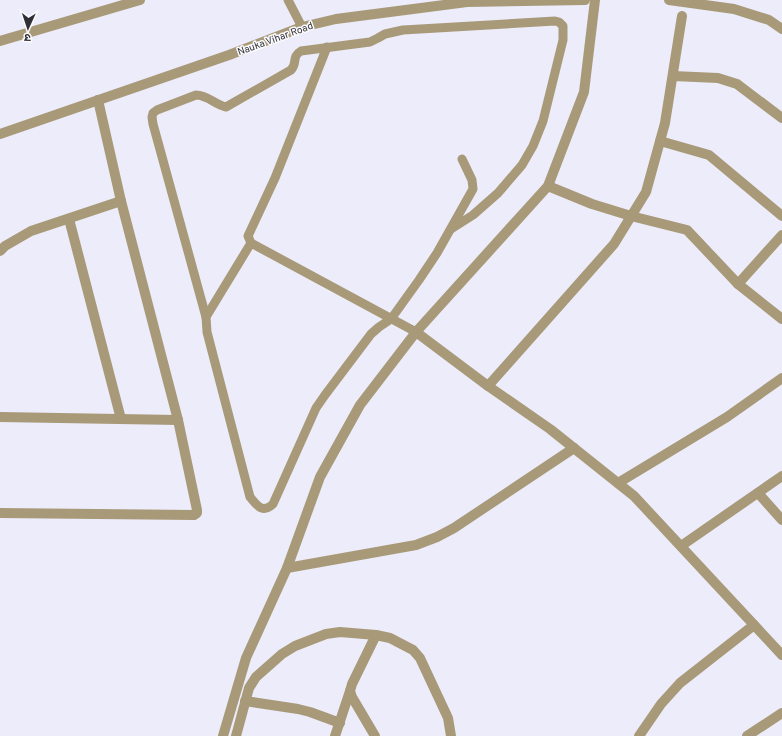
<svg xmlns="http://www.w3.org/2000/svg" width="782" height="736" font-family="Overpass,'Noto Sans Devanagari',sans-serif">
<style>
.lines{fill:none;stroke-linecap:round;stroke-linejoin:round}
.service{stroke:#a89a78;stroke-width:9}
.minor{stroke:#a89a78;stroke-width:10}
.tertiary{stroke:#a89a78;stroke-width:10}
.labels{text-anchor:middle;stroke-width:3;stroke-linejoin:round;paint-order:stroke}
.street-label{font-size:10px;fill:#302f35;stroke:#fbfbfe}
</style>
<rect width="100%" height="100%" fill="#edecfb"/>
<g class="lines">
<g class="service">
<path d="M288,0L302,27"/>
<path d="M327,47L275,178L248,236L251,243L416,332"/>
<path d="M251,243L206,317L207,332L250,497C257,505 262,514 273,504L316,408L325,395L371,334L379,327L391,319L419,280L437,253L473,189L472,180L462,159"/>
<path d="M206,317L153,124L152,117L153,113L157,110L196,95C208,95 215,105 226,107L291,70C298,63 291,57 301,51L370,42L378,38L385,34L403,30L555,21L559,22L563,26V40L543,121L533,146L522,165L498,193L473,215L451,229"/>
</g>
<g class="minor">
<path d="M0,41L140,0"/>
<path d="M673,76L718,78L737,84L782,118"/>
<path d="M660,141L709,155L782,216"/>
<path d="M548,186L592,204L631,216L687,230L738,284L782,319"/>
<path d="M69,219L121,419"/>
<path d="M0,251L5,246L31,231L121,201"/>
<path d="M738,284L782,235"/>
<path d="M416,332L488,386L550,429L634,496L782,655"/>
<path d="M488,386L614,244L646,192L665,123L682,16"/>
<path d="M0,417L178,420"/>
<path d="M618,483L727,417L782,378"/>
<path d="M758,493L782,520"/>
<path d="M0,513L194,515L197,513V510L178,420L121,201L98,100"/>
<path d="M681,546L782,476"/>
<path d="M287,568L416,545L437,537L454,528L574,448"/>
<path d="M245,701L298,709L310,712L340,723"/>
<path d="M236,736L249,688L256,677L282,654L295,646L326,634L340,632L376,635L390,638L413,650L420,658L448,718L451,736"/>
<path d="M335,736L350,691"/>
<path d="M375,736L352,697L350,691L352,684L376,635"/>
<path d="M639,736L661,704L680,683L754,625"/>
<path d="M747,736L782,713"/>
</g>
<g class="tertiary">
<path d="M669,0L734,9L769,20L782,29"/>
<path d="M0,134L229,55L302,27L336,19L467,2L585,0"/>
<path d="M223,736L246,658L287,568L320,477L360,405L416,332L548,186L584,92L595,0"/>
</g>
</g>
<g class="labels">
<g class="street-label">
<text transform="translate(275 38) rotate(-20)" y="4">Nauka Vihar Road</text>
</g>
</g>
<g transform="translate(28 28) rotate(183)" stroke="#fbfbfe" stroke-width="3" paint-order="stroke">
<path d="M0-3L7 15L0 10L-7 15Z" fill="#302f35"/>
<text y="-6" font-size="11" font-weight="bold" text-anchor="middle" fill="#302f35">उ</text>
</g>
</svg>
